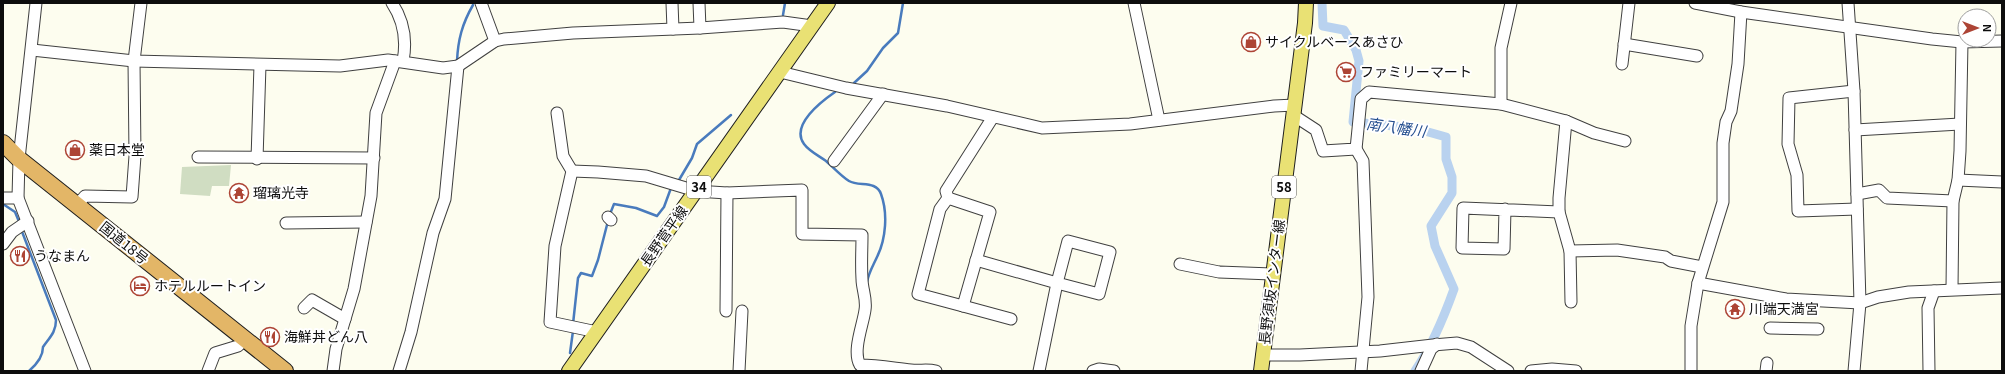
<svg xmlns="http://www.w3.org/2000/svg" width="2005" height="374" font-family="Georgia,'Noto Sans JP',serif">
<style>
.cemetery{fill:#d0ddc2}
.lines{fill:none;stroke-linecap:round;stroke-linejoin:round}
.stream{stroke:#497bbd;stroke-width:2.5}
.canal{stroke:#b9d2ef;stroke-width:9}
.minor-casing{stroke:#404040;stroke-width:13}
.major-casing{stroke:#1e1e1e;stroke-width:16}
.highway-casing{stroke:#1e1e1e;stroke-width:18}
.minor{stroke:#fff;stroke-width:11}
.major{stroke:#e9e174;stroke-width:14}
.highway{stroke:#e3b667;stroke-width:16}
.labels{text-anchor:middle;stroke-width:4;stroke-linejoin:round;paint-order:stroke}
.shield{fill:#fff;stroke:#565656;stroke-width:1}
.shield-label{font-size:13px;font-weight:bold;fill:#0d0d0d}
.poi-label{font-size:14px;fill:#0d0d0d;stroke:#fff;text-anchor:start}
.street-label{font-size:14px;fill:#0d0d0d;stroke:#fff}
.water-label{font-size:15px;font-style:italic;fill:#254f90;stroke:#fff}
</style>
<rect width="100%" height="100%" fill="#fdfdef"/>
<path class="cemetery" d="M231,165L229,186H212L210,196L180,194L182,167Z"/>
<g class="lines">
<g class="stream">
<path d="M783,15L785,3"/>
<path d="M457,61C458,40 462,24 473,5"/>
<path d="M854,83L867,71L883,48L898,33L903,3"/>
<path d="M835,92C822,101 790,125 804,144C809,151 819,156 826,161C833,167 841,176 849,181C859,187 876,180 881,194C888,213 886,239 877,257C873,266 869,272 867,282"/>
<path d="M679,180L692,158L697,144L731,115"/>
<path d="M3,204L15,212L20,224"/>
<path d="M610,214L614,204L636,208L657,216L664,207L671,188"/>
<path d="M21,229L56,320C56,332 50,337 43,347C43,357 36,365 29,371"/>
<path d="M573,324L578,278L581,273L592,276L598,260L608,221"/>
<path d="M570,353L573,331"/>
</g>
<path class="canal" d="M1322,3L1323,26L1344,30L1356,50L1359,61L1353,122L1414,128L1446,137V159L1452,177V193L1431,226L1435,246L1454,289C1444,317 1432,346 1415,371"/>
<g class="minor-casing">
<g id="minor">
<path d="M36,3L19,159L18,198L85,371"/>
<path d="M392,3C404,21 407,40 403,61"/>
<path d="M481,3L495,41"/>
<path d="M672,3L673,29"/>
<path d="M699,3L700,28"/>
<path d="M1134,3L1159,120"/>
<path d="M1695,3L1741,12L1932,39L1962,42L2002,41"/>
<path d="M1848,3L1854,91L1860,303L1854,371"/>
<path d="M1624,44L1697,56"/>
<path d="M32,50L134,61L340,66L388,60L443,68L458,66L495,41L504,39L573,33L700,28L783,22L812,26"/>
<path d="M1622,64L1629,3"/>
<path d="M780,72L846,88L947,106L1042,128L1130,124L1274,106L1295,105"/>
<path d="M1854,91L1789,98L1788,144L1797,175L1798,211L1857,209"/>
<path d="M1501,104V48L1511,3"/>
<path d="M557,113L563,156L572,171L555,246L550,322L597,332"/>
<path d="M1293,115L1316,130L1323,151L1356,149L1361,99L1369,92L1501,104L1566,121L1594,133L1625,141"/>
<path d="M1566,121L1559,198V212L1570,251L1617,250L1665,257L1671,261L1702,267"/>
<path d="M1855,130L1960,124"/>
<path d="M1356,149L1363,161L1368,297L1361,371"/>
<path d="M198,157L374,158"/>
<path d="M257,159L260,65"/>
<path d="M834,161L883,94"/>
<path d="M572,171L598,172L646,176L696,191L727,193L802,190V234L862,235C862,250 861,264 862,279C862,289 867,299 865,310C863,325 852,351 860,365C877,365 893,368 911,370C920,371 927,369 936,371"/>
<path d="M1958,180L2002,182"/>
<path d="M1857,194L1879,190L1887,198L1953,201"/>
<path d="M3,198H18"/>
<path d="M948,198L940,209L918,294L963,306L990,212L948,198L946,191L993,117"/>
<path d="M77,205L85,196L132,197L135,156L134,61L141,3"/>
<path d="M1505,209L1504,249L1462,248L1463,208L1559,212"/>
<path d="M608,217L611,220"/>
<path d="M286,223L366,222"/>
<path d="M1068,241L1110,252L1099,294L1057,283Z"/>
<path d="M3,244L12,232L28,221"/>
<path d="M1570,251L1571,302"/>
<path d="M976,260L1057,283L1039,371"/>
<path d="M1180,264L1219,272L1272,274"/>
<path d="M1698,283L1786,299L1860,303L1878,297L1909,292L2002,288"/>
<path d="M1952,289L1953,201L1958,180L1960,151L1962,42"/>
<path d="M963,306L1011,319"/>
<path d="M304,308L312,300L345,319"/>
<path d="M726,311L727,193"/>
<path d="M1770,328L1818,329"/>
<path d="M1262,355H1300L1380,351L1433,345L1457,343L1471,347L1508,371"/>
<path d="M208,371L215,353L238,346L245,339"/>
<path d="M333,371L336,349L354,289L371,196L376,113L395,61"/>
<path d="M399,371L411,332L433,233L445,199L458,66"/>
<path d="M739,371L742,311"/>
<path d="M1093,371L1099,369L1114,371"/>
<path d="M1421,371L1431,349L1437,344"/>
<path d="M1531,371L1552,369L1576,371"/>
<path d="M1691,371V326L1698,283L1723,202V143L1726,122L1731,111L1738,64L1741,12"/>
<path d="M1766,371L1767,363"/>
<path d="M1929,371L1928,308L1934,291"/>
</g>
</g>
<g class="major-casing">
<g id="major">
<path d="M569,371L828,3"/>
<path d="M1261,371L1305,23L1306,3"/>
</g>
</g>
<g class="highway-casing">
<path id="highway" d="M3,143L19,159L285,371"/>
</g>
<use href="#minor" class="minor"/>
<use href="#major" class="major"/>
<use href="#highway" class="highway"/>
</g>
<defs>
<g id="shop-ring" transform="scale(1)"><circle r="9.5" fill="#fff" stroke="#ad4435" stroke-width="1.5"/><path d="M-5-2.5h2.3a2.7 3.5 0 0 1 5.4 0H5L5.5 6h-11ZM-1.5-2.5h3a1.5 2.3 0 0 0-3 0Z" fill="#ad4435"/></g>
<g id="supermarket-ring" transform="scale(1)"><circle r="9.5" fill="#fff" stroke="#ad4435" stroke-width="1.5"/><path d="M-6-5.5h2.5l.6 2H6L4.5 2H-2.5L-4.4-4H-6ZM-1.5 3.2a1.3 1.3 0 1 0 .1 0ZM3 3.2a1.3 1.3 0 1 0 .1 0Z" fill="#ad4435"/></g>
<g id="temple-ring" transform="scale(1)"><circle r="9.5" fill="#fff" stroke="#ad4435" stroke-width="1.5"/><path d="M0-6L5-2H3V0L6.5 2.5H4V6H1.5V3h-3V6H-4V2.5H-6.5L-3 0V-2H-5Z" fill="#ad4435"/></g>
<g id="restaurant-ring" transform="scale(1)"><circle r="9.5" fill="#fff" stroke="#ad4435" stroke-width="1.5"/><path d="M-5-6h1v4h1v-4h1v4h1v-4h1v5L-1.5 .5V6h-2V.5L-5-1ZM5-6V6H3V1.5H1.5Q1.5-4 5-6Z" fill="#ad4435"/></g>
<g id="hotel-ring" transform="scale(1)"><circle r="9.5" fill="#fff" stroke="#ad4435" stroke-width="1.5"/><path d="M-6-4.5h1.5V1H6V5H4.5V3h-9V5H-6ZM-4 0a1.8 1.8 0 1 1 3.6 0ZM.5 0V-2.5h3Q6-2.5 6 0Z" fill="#ad4435"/></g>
</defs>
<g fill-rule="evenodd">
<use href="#shop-ring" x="1251" y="42"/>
<use href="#supermarket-ring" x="1346" y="72"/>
<use href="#shop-ring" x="75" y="150"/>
<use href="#temple-ring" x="239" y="193"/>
<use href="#restaurant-ring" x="20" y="256"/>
<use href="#hotel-ring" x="140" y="286"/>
<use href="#temple-ring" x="1735" y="309"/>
<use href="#restaurant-ring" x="270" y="337"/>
</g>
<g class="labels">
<g class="shield">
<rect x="687" y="176" width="24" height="22" rx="3"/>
<rect x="1272" y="176" width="24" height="22" rx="3"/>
</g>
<g class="shield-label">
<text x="699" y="192">34</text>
<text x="1284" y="192">58</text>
</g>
<g class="poi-label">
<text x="1265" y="47">サイクルベースあさひ</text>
<text x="1360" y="77">ファミリーマート</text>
<text x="89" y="155">薬日本堂</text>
<text x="253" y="198">瑠璃光寺</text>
<text x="34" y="261">うなまん</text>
<text x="154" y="291">ホテルルートイン</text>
<text x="1749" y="314">川端天満宮</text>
<text x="284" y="342">海鮮丼どん八</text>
</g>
<g class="street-label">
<text transform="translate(664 236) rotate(-55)" y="5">長野菅平線</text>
<text transform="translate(124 243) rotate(39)" y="5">国道18号</text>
<text transform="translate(1272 282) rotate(-83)" y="5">長野須坂インター線</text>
</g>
<g class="water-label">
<text transform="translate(1396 128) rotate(8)" y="5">南八幡川</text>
</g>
</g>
<rect width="2005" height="374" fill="none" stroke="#0d0d0d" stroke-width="8"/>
<g transform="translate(1977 28) rotate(90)"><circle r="19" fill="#ffffff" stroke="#9e9e9e"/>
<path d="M0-3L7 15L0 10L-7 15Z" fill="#ad4435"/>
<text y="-6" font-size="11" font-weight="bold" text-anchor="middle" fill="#0d0d0d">N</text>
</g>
</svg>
